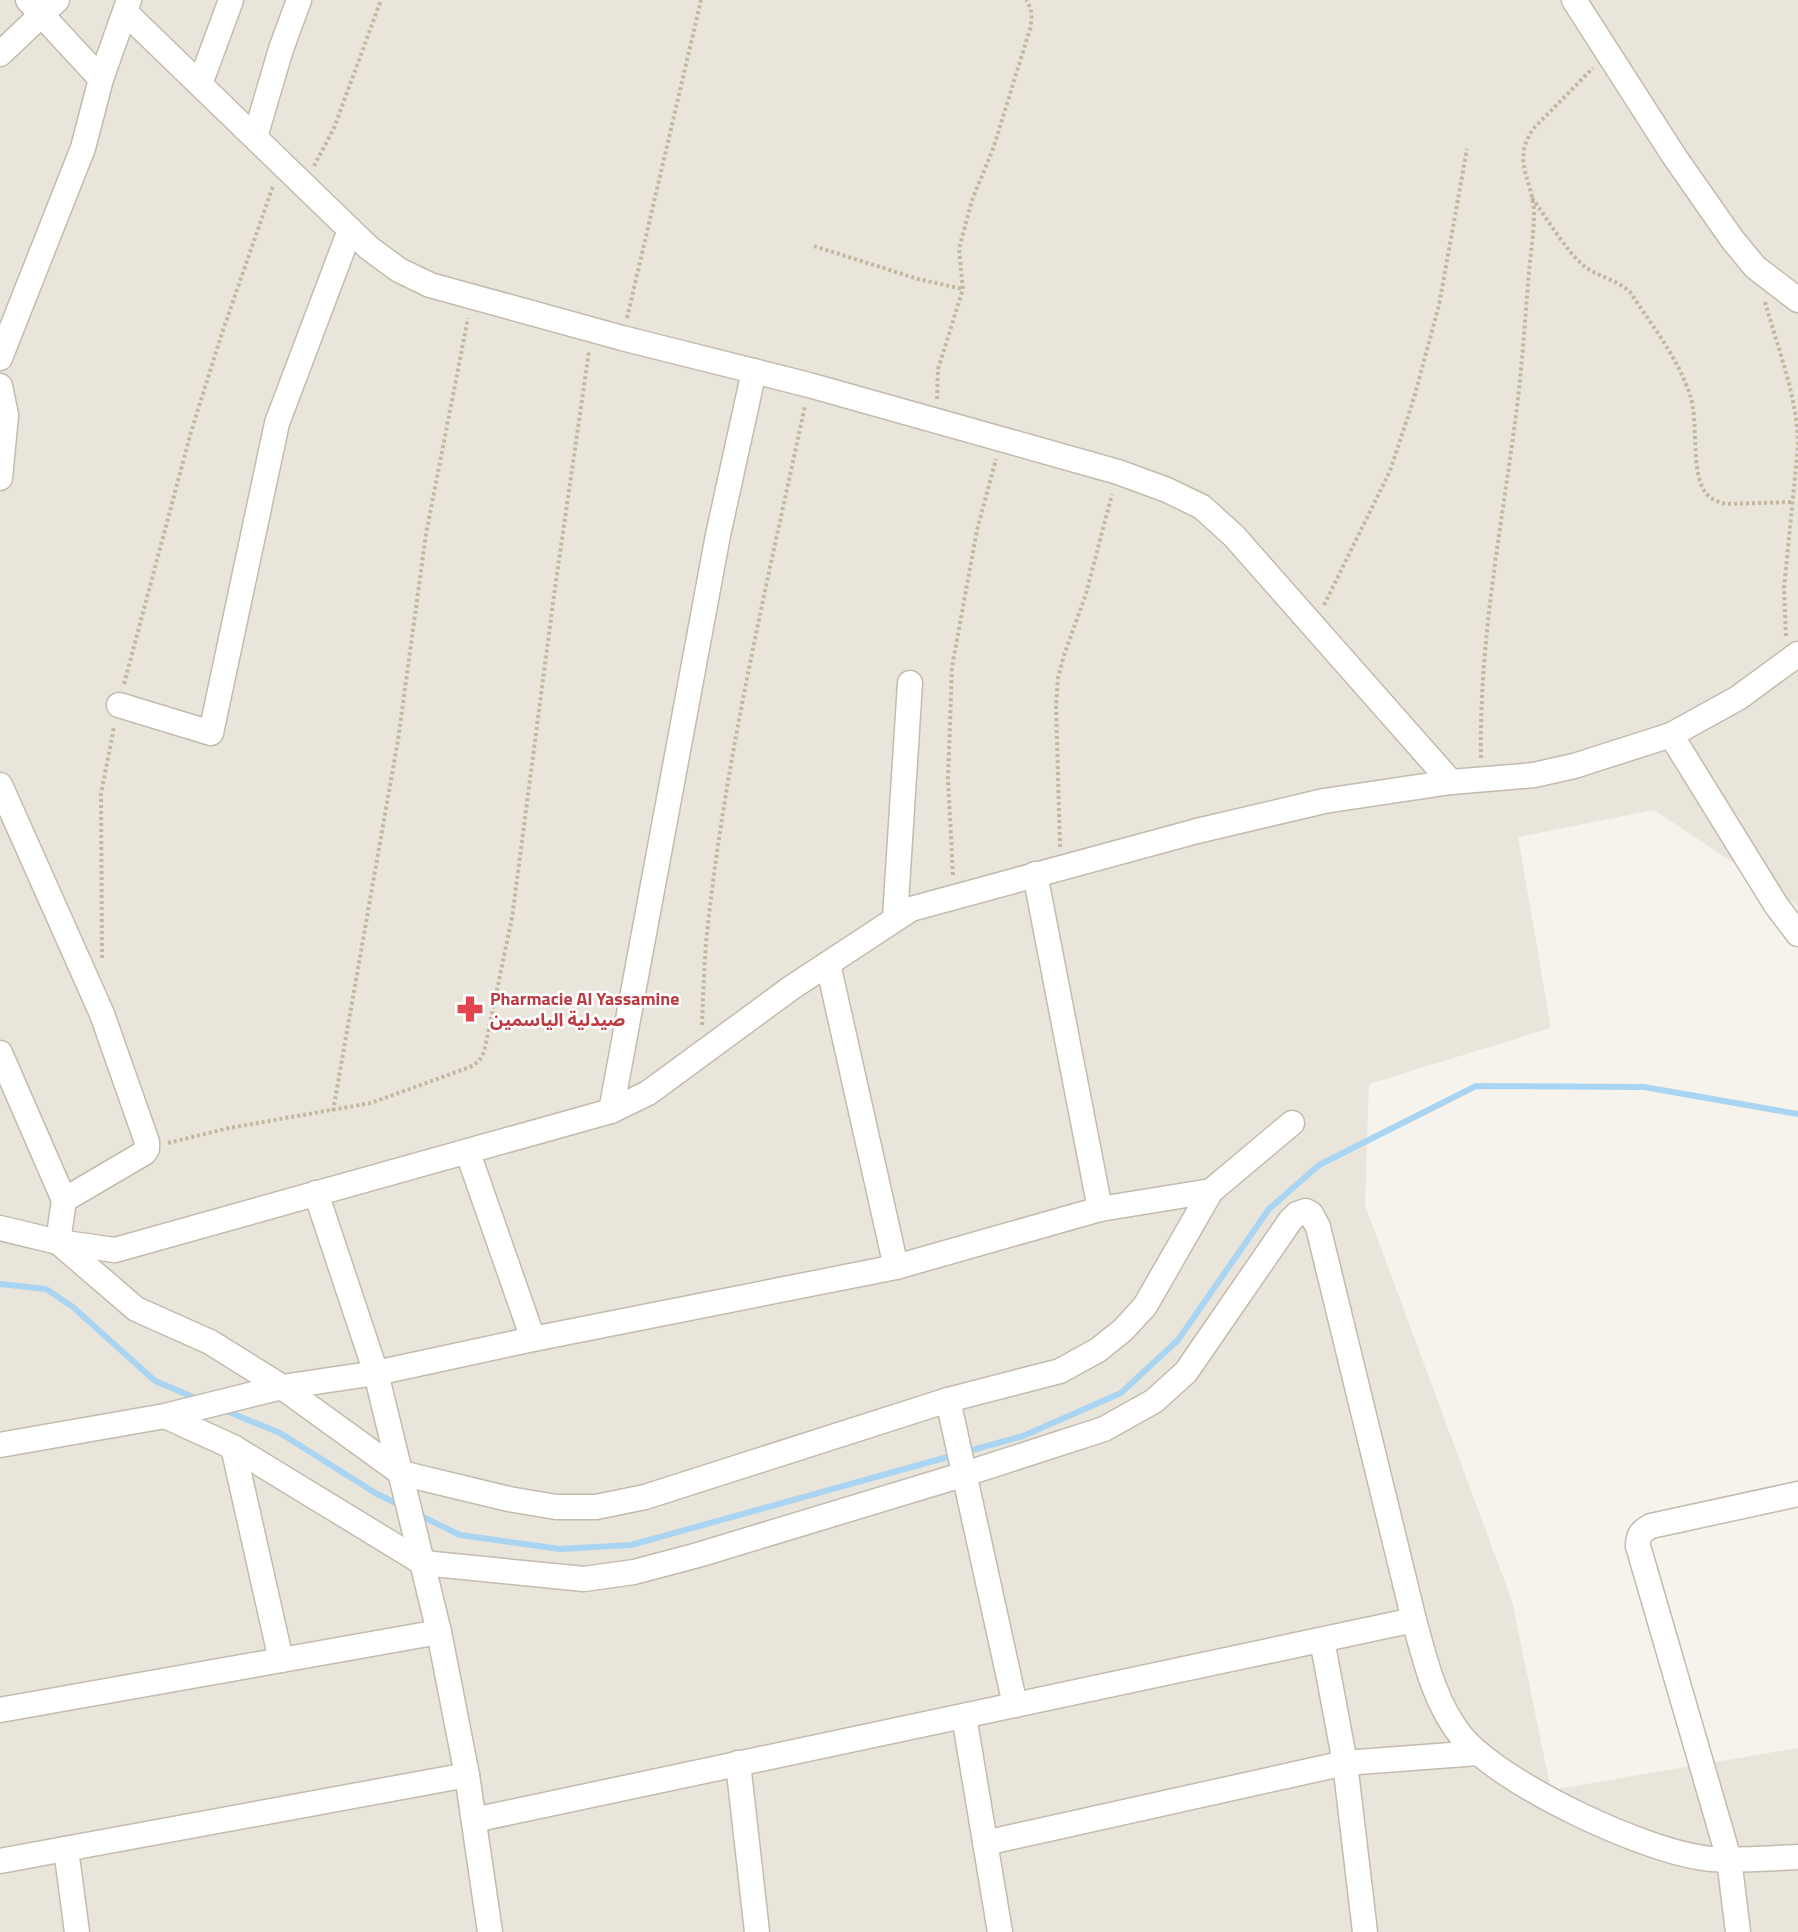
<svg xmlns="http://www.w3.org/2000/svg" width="1798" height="1932" font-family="'Titillium Web','Noto Sans Arabic',sans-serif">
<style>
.residential{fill:#eae5da}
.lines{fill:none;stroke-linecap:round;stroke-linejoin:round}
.stream{stroke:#a9d4f2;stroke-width:6}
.minor-casing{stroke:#c2bbae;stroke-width:27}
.path{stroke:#c4b79f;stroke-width:4;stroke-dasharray:3 3;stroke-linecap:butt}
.minor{stroke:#fff;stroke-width:24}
.labels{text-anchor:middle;stroke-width:5;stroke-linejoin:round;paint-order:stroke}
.health-label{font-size:18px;font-weight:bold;fill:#be3a42;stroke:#fff;text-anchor:start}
</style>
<rect width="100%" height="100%" fill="#f6f3ec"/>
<path class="residential" d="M0,0H1798V906L1654,810L1518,837L1551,1028L1369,1084L1365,1205L1512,1601L1551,1790L1798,1748V1932H0Z"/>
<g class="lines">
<g class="stream">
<path d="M0,1284L46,1289L73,1307L155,1381L198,1399"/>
<path d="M224,1410L280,1433L377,1494L402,1506"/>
<path d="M965,1452L1023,1436L1121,1393L1178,1340L1269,1209L1319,1165L1476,1086L1644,1087L1798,1114"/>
<path d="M417,1514L460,1535L560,1549L631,1545L955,1455"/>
</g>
<g class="minor-casing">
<g id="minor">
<path d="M28,0L101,79"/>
<path d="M1574,0L1674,156L1732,239L1755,267L1798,300"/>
<path d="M125,12L369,248L399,270L430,285L622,338L809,385L1118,472L1167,490L1202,507L1234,536L1451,782"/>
<path d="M0,54L57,0"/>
<path d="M200,84L231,0"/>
<path d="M255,137L281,49L299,0"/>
<path d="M0,358L83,148L101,79L129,0"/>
<path d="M0,386L6,415L0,478"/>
<path d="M119,705L211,733L277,423L350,230"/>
<path d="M1671,735L1776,905L1798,934"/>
<path d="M0,785L102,1014L147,1142V1149L144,1153L64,1200L58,1242"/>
<path d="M1035,874L1100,1209"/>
<path d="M895,918L910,683"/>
<path d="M828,964L896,1267"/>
<path d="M0,1053L64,1200"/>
<path d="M611,1111L718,535L754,371"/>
<path d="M468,1153L533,1339"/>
<path d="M316,1193L376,1373L439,1632L467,1775L490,1932"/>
<path d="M0,1228L58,1242L115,1250L611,1111L648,1093L791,988L911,909L1197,831L1324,801L1451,782L1534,775L1574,766L1671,735L1738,698L1798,654"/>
<path d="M58,1242L136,1309L210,1342L282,1387L401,1473L509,1499L556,1507H596L645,1497L948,1400L1060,1371L1098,1350L1123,1330L1145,1306L1211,1191L1292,1123"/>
<path d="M948,1400L1015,1705"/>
<path d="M165,1416L233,1447L423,1563L584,1579L634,1572L698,1555L965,1474L1104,1429L1154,1401L1186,1372L1290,1221L1297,1214L1306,1211L1311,1214L1318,1227L1414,1620C1425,1660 1435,1704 1462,1737C1503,1785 1648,1854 1712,1859C1740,1861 1770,1858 1798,1857"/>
<path d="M0,1445L165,1416L282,1387L376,1373L533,1339L896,1267L1100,1209L1211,1191"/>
<path d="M233,1447L281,1660"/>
<path d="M1322,1640L1345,1763L1365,1932"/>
<path d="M0,1710L439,1632"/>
<path d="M964,1716L1000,1932"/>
<path d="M738,1763L757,1932"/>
<path d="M474,1820L1414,1620"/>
<path d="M985,1843L1345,1763L1478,1753"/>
<path d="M66,1849L77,1932"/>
<path d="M0,1861L467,1775"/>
<path d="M1738,1932L1729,1859L1638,1546C1638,1534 1642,1531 1651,1526L1798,1494"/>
</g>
</g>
<g class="path">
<path d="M314,166L334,128L381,0"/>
<path d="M1532,198C1547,218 1566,251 1584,266C1598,277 1616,279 1630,292C1651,324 1678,358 1690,395C1699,421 1690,474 1706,493C1711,500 1719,502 1726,504L1793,502"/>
<path d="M814,246L918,279L963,289"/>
<path d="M1765,302C1778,349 1798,398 1798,447L1784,588L1786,638"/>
<path d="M627,318L701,0"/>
<path d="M937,399L938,369L963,289L959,249L972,200L993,149L1030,29C1032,19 1033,9 1026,0"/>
<path d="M1324,605L1390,471L1414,398L1439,305L1467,149"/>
<path d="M124,684L191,432L222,333L273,186"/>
<path d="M1481,758C1479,642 1501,530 1516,415C1522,368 1525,319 1529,271C1531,251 1534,231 1534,212C1533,180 1511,162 1533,129L1593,68"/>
<path d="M1060,847L1056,705L1058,678L1064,655L1086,594L1112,494"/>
<path d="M953,875L948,779L952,667L977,530L996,459"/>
<path d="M102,958L101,794L114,727"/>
<path d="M702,1025C703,998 704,971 706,943C724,762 767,584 805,406"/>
<path d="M333,1111L398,740L426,534L468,318"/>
<path d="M168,1143L229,1128L371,1103L470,1067L479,1061L484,1052L512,918L554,595L589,351"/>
</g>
<use href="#minor" class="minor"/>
</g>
<defs>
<g id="pharmacy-bare" transform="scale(2.07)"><path d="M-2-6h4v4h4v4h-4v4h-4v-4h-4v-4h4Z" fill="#e0444e" stroke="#fff" stroke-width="2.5" paint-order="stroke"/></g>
</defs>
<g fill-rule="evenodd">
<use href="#pharmacy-bare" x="470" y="1009"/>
</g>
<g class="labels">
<g class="health-label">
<text x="490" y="1005">Pharmacie Al Yassamine<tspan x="490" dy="21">صيدلية الياسمين</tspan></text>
</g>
</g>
</svg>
